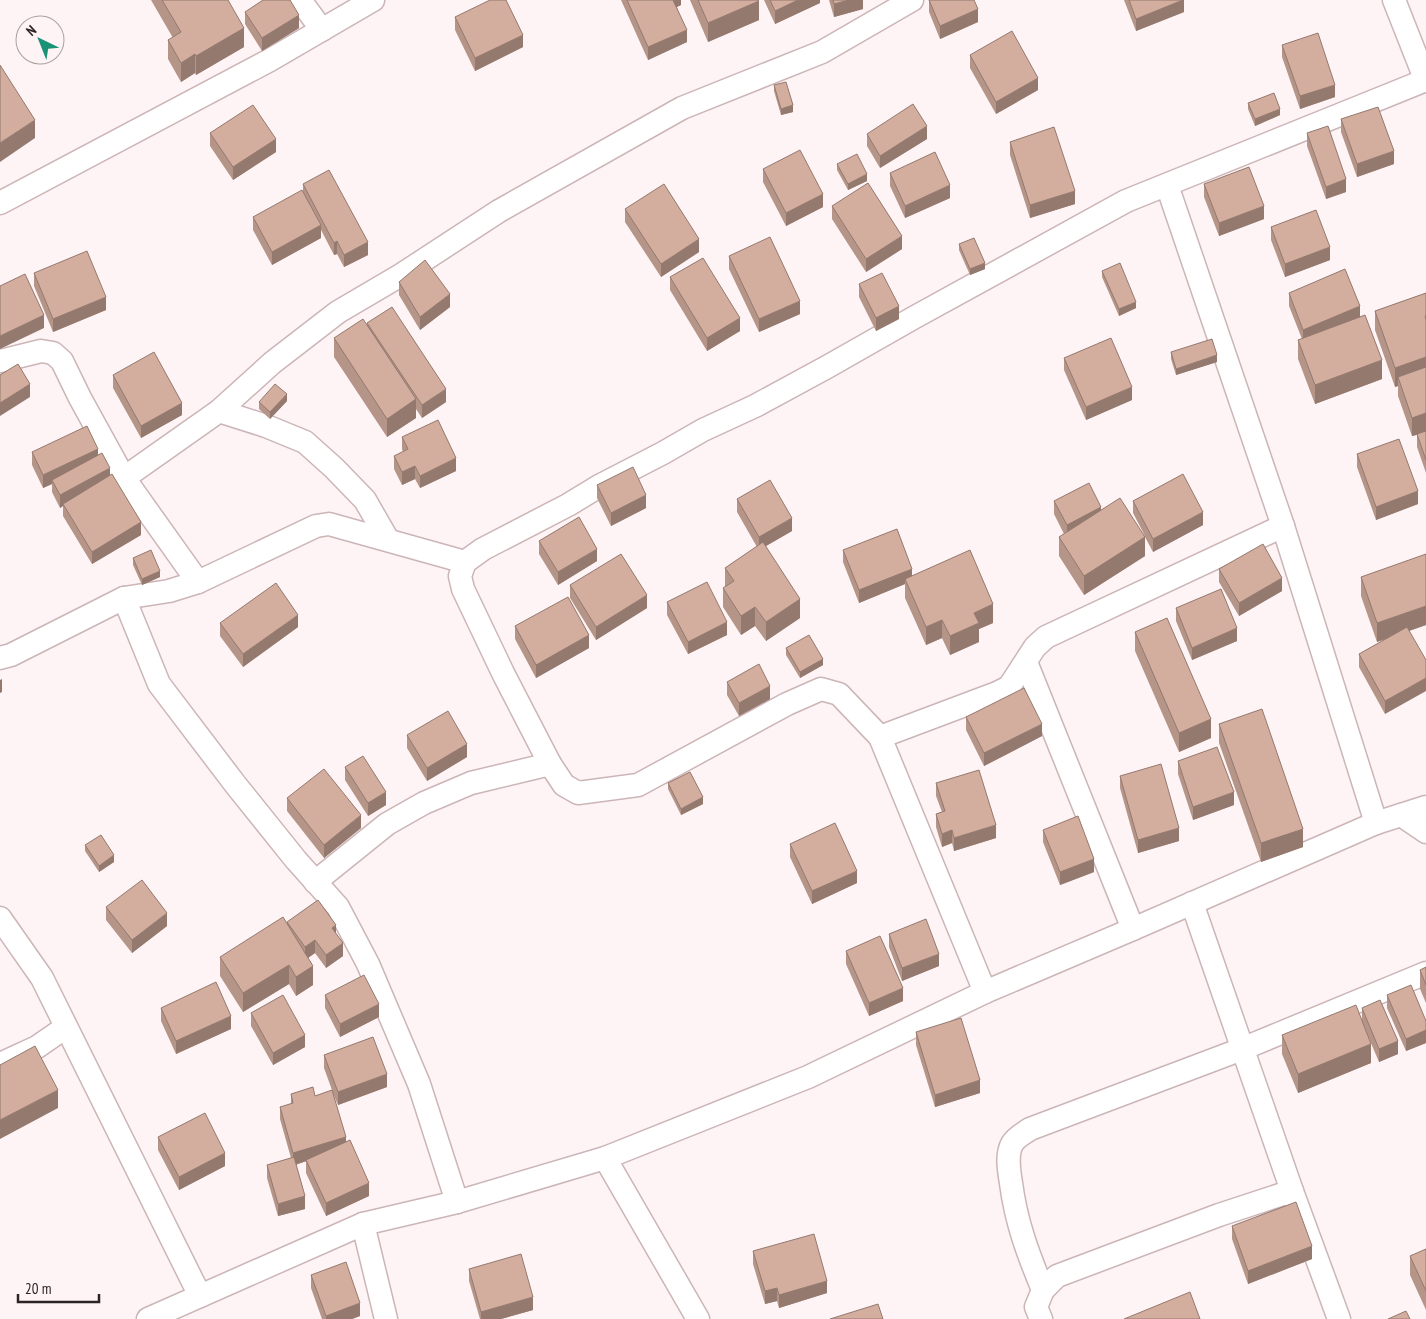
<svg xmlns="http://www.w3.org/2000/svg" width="1426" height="1319" font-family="'PT Sans Narrow',sans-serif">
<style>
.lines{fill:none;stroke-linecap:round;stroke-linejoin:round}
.minor-casing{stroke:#ccb5b7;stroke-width:25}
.minor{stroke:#fff;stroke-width:22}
.wall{fill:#b59588}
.shaded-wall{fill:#94796f}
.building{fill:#d3ad9e;stroke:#94796f}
</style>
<rect width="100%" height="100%" fill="#fef4f5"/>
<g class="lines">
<g class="minor-casing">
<g id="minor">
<path d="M300,0L322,30"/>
<path d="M1394,0L1426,81"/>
<path d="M1167,185L1283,526L1376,823"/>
<path d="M0,203L270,60L373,0"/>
<path d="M0,361L41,351L53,353L62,361L80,398L124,478L198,582"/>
<path d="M219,411L266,426L305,442L334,468L365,500L388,540"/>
<path d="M124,478L219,411L272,363L338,312L401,275L499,211L682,108L822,52L912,0"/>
<path d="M1283,526L1046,637L1035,647L1009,687L997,693L880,737L985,992L1133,929L1376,823L1426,807"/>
<path d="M124,598L169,591L198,582L316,526L329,524L465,562"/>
<path d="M0,658L11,655L124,598L159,684L235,784L296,860L338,907L368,964L419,1084L457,1202"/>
<path d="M1026,662L1133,929"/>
<path d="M880,737L839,694L821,689L787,704L638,785L578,793L564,785L550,764L503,673L463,589L460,576L465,562L483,549L568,505L601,485L663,453L703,430L755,406L827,367L915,317L1126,201L1426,80"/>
<path d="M1401,815L1426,832"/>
<path d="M315,882L387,824L424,803L471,783L550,764"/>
<path d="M1192,903L1292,1191L1339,1319"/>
<path d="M0,918L42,978L200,1296"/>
<path d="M0,1064L37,1047L66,1027"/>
<path d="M605,1158L808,1077L985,992"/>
<path d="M363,1224L386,1319"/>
<path d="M1043,1290C1028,1254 1016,1222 1011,1183C1009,1171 1006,1155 1012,1144C1016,1137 1023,1134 1030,1129L1242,1049L1426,973"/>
<path d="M148,1319L363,1224L457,1202L605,1158L698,1319"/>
<path d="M1041,1319L1036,1307L1043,1290L1057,1276L1219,1215L1292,1191"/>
</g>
</g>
<use href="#minor" class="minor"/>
</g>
<g class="wall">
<path d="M151,0H228L244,47L196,75L195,73L181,82L168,59V40L173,38Z"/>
<path d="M621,0H681V5L677,7L687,42L648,60Z"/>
<path d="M690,0H758L759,20L708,42Z"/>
<path d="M764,0H820V3L775,24Z"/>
<path d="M829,0H863V9L834,17Z"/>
<path d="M929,0L978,22L940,39L929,12Z"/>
<path d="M1124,0H1184V12L1136,31Z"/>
<path d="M245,12L299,28L262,51L245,24Z"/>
<path d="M455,17L523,47L475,71L455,30Z"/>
<path d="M1282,45L1335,97L1300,109L1282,57Z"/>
<path d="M970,55L1038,90L996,114L970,68Z"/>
<path d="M774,85L793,112L781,115L774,91Z"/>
<path d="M1248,103L1280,115L1255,126L1248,109Z"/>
<path d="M1341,119L1394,164L1357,177L1341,132Z"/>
<path d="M210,133L276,152L233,180L210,146Z"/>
<path d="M1307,133L1346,192L1326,199L1307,146Z"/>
<path d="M867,134L927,139L880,168L867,146Z"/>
<path d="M1010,142L1075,204L1030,218L1010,155Z"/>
<path d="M837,164L867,181L848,190L837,170Z"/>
<path d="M763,169L823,207L786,226L763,182Z"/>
<path d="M890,173L950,198L905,218L890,186Z"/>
<path d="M303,184L368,255L344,267L337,254L334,255L321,230V238L272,265L253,230V217L303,192Z"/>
<path d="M1204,184L1264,219L1219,236L1204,197Z"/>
<path d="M832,206L902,249L866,272L832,219Z"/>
<path d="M625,209L699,252L661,277L625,222Z"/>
<path d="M1271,227L1330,260L1285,277L1271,240Z"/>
<path d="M959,244L985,269L970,275L959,250Z"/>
<path d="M729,256L800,314L759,332L729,269Z"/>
<path d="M1102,271L1136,308L1119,316L1102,277Z"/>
<path d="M34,273L106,310L53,332L34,286Z"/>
<path d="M670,277L740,331L707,351L670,290Z"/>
<path d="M399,282L450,307L420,330L399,295Z"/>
<path d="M859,284L899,319L876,331L859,297Z"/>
<path d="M1289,293L1360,316L1382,379L1315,404L1298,359V340L1302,339L1289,306Z"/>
<path d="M1426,293V473L1417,447V435L1412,436L1398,396V386L1395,387L1375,330V311Z"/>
<path d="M367,323L446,402L422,418L416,409V418L387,437L334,357V338L367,325Z"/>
<path d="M1171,352L1217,362L1176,375L1171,359Z"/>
<path d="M1064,358L1132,400L1086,420L1064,370Z"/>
<path d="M113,375L182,415L141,438L113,388Z"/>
<path d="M287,401L270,419L259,409V402Z"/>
<path d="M402,437L456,471L420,488L415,479L402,485L394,469V456L403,452L402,449Z"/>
<path d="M32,452L98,455L110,475L141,535L92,564L63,516V506L60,508L52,492V484L43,488L32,465Z"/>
<path d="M1357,454L1418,504L1376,520L1357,467Z"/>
<path d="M597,485L646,508L611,526L597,498Z"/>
<path d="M737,499L792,531L766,546L800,618L766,641L755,626L741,635L723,607V588L725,587V568L757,547L737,512Z"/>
<path d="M1054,501L1101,510L1145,536L1133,513V501L1203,525L1153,552L1145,537V556L1084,595L1059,556V537L1064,534L1054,514Z"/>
<path d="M539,541L597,561L558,585L539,554Z"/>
<path d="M843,550L912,576L993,623L979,629V642L950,655L942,638L926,645L905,598V584L859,603L843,562Z"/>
<path d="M133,558L160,577L142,585L133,565Z"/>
<path d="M1219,569L1282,591L1239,616L1219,582Z"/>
<path d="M1361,577L1426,625L1409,631L1385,714L1359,667V654L1386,639L1377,642L1361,596Z"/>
<path d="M570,585L647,608L596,640L570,598Z"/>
<path d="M667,602L727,635L688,654L667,615Z"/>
<path d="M1176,608L1237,641L1192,660L1176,621Z"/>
<path d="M220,623L298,627L243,667L220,636Z"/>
<path d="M515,626L589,648L536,678L515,639Z"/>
<path d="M1135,632L1211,738L1179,752L1135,651Z"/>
<path d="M786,648L823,665L800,678L786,655Z"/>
<path d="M727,682L770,699L739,716L727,695Z"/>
<path d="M966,717L1042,736L984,766L966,730Z"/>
<path d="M1219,724L1303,847L1261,862L1219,743Z"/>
<path d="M407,735L467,757L427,781L407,748Z"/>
<path d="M1178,761L1234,805L1193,820L1178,774Z"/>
<path d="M345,767L386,805L368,816L345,780Z"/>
<path d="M1120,776L1179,841L1138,853L1120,788Z"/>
<path d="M668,783L703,804L681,815L668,789Z"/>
<path d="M936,783L996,838L954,851L952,843L942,847L936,827V814L942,812L936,796Z"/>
<path d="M287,798L361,828L324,858L287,811Z"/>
<path d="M1043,830L1094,872L1060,885L1043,842Z"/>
<path d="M790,844L857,883L812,904L790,857Z"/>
<path d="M85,845L114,862L99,872L85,851Z"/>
<path d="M106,907L167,926L132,953L106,920Z"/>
<path d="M287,922L336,933L343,956L326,968L315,953L308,958L313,985L296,996L289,984L243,1012L220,976V957L287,924Z"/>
<path d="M889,934L939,966L902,981L889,947Z"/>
<path d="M846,951L903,1001L869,1016L846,964Z"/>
<path d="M1426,967V1003L1420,989V970Z"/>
<path d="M325,995L379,1017L340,1037L325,1008Z"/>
<path d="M1387,995L1426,1021V1043L1406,1051L1387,1008Z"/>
<path d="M161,1008L231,1029L176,1054L161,1021Z"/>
<path d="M1362,1008L1398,1054L1379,1062L1362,1022L1371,1063L1298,1093L1282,1054V1035L1362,1020Z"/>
<path d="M251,1013L305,1047L273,1065L251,1026Z"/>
<path d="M916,1032L980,1093L935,1107L916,1045Z"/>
<path d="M324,1055L387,1087L338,1105L332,1091L346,1142L369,1196L326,1216L306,1173V1161L296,1165L305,1209L278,1216L267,1178V1165L291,1158L280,1119V1107L291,1104V1094L315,1096L332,1090L324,1068Z"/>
<path d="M158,1137L225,1166L179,1190L158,1150Z"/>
<path d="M1232,1226L1312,1259L1248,1284L1232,1239Z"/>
<path d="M1426,1249V1310L1410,1275V1256Z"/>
<path d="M753,1251L827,1293L779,1308L777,1301L765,1304L753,1264Z"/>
<path d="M469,1269L533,1310L501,1319H480L469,1281Z"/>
<path d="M311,1275L360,1316L352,1319H322L311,1288Z"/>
</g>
<g class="shaded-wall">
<path d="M672,0H681V5L672,9Z"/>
<path d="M798,0H820V3L775,24V11Z"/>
<path d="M849,0H863V9L834,17V4Z"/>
<path d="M1183,0H1184V12L1136,31V19Z"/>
<path d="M759,1V20L708,42V23Z"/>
<path d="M978,9V22L940,39V26Z"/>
<path d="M299,15V28L262,51V38Z"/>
<path d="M244,28V47L196,75V56Z"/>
<path d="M687,30V42L648,60V47Z"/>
<path d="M523,35V47L475,71V58Z"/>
<path d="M195,54V73L181,82V63Z"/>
<path d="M1038,78V90L996,114V102Z"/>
<path d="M1335,85V97L1300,109V96Z"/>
<path d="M793,105V112L781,115V109Z"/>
<path d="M1280,109V115L1255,126V119Z"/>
<path d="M35,120V138L0,162V143Z"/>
<path d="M927,126V139L880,168V156Z"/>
<path d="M276,139V152L233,180V167Z"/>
<path d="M1394,151V164L1357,177V164Z"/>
<path d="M867,174V181L848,190V184Z"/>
<path d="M1346,179V192L1326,199V187Z"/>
<path d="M950,185V198L905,218V206Z"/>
<path d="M1075,191V204L1030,218V205Z"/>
<path d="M823,194V207L786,226V213Z"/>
<path d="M1264,206V219L1219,236V223Z"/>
<path d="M321,225V238L272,265V252Z"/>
<path d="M902,236V249L866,272V259Z"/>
<path d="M699,239V252L661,277V264Z"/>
<path d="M337,241V254L334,255V243Z"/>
<path d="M368,242V255L344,267V255Z"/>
<path d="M1330,247V260L1285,277V264Z"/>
<path d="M985,263V269L970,275V269Z"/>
<path d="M450,294V307L420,330V317Z"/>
<path d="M106,297V310L53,332V319Z"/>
<path d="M800,301V314L759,332V319Z"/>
<path d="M1136,302V308L1119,316V309Z"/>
<path d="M899,306V319L876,331V318Z"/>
<path d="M1360,306V319L1303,343V330Z"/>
<path d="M44,315V328L0,349V336Z"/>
<path d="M740,318V331L707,351V338Z"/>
<path d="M1217,355V362L1176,375V369Z"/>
<path d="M1426,357V376L1398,377V386L1395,387V368Z"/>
<path d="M1382,360V379L1315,404V385Z"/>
<path d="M30,384V397L0,416V403Z"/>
<path d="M1132,387V400L1086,420V407Z"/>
<path d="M446,389V402L422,418V405Z"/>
<path d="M287,394V401L270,419V412Z"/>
<path d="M416,399V418L387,437V419Z"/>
<path d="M182,403V415L141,438V426Z"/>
<path d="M1426,413V432L1412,436V418Z"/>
<path d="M98,449V462L52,480V484L43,488V475Z"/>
<path d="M456,458V471L420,488V476Z"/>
<path d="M415,466V479L402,485V472Z"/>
<path d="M110,468V481L63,504V506L60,508V495Z"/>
<path d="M1418,491V504L1376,520V507Z"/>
<path d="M646,495V508L611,526V513Z"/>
<path d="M1101,507V520L1067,538V525Z"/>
<path d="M1203,512V525L1153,552V539Z"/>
<path d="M792,518V531L759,550V537Z"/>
<path d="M141,522V535L92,564V552Z"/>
<path d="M1145,537V556L1084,595V576Z"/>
<path d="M597,549V561L558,585V572Z"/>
<path d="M912,569V582L905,579V584L859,603V590Z"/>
<path d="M160,571V577L142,585V579Z"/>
<path d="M1282,578V591L1239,616V603Z"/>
<path d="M647,595V608L596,640V627Z"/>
<path d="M800,599V618L766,641V622Z"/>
<path d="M993,604V623L979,629V642L950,655V636L974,613Z"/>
<path d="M1426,606V625L1377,642V623Z"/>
<path d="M755,607V626L741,635V616Z"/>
<path d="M298,615V627L243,667V654Z"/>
<path d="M942,620V638L926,645V627Z"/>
<path d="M727,622V635L688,654V642Z"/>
<path d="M1237,628V641L1192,660V648Z"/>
<path d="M589,635V648L536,678V665Z"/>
<path d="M823,659V665L800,678V672Z"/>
<path d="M1426,678V691L1385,714V701Z"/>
<path d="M2,679V692L0,693V680Z"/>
<path d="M770,686V699L739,716V703Z"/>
<path d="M1211,719V738L1179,752V733Z"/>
<path d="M1042,724V736L984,766V753Z"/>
<path d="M467,744V757L427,781V768Z"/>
<path d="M386,792V805L368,816V803Z"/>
<path d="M1234,792V805L1193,820V807Z"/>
<path d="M703,797V804L681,815V809Z"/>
<path d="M361,815V828L324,858V845Z"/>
<path d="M996,825V838L954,851V838Z"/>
<path d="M1179,828V841L1138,853V840Z"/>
<path d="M1303,829V847L1261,862V843Z"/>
<path d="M952,830V843L942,847V834Z"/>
<path d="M114,855V862L99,872V866Z"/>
<path d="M1094,859V872L1060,885V872Z"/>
<path d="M857,871V883L812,904V891Z"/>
<path d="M167,913V926L132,953V940Z"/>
<path d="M336,925V938L332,928Z"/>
<path d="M315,940V953L305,960V947Z"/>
<path d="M343,943V956L326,968V955Z"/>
<path d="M939,954V966L902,981V968Z"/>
<path d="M289,965V984L243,1012V993Z"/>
<path d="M313,966V985L296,996V977Z"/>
<path d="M903,988V1001L869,1016V1003Z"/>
<path d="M379,1004V1017L340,1037V1024Z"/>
<path d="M231,1016V1029L176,1054V1041Z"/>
<path d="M1426,1030V1043L1406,1051V1039Z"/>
<path d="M305,1035V1047L273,1065V1053Z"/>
<path d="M1398,1041V1054L1379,1062V1049Z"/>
<path d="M1371,1044V1063L1298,1093V1074Z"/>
<path d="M387,1074V1087L338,1105V1092Z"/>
<path d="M980,1080V1093L935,1107V1095Z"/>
<path d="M58,1090V1108L0,1139V1120Z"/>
<path d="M346,1137V1150L293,1165V1153Z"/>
<path d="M225,1153V1166L179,1190V1177Z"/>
<path d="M369,1183V1196L326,1216V1203Z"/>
<path d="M305,1196V1209L278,1216V1204Z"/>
<path d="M1312,1246V1259L1248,1284V1271Z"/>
<path d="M827,1281V1293L779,1308V1295Z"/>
<path d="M777,1288V1301L765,1304V1291Z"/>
<path d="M533,1297V1310L501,1319H481V1312Z"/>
<path d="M360,1303V1316L352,1319H326V1316Z"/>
</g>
<g class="building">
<path d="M162,0H228L244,28L196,56L195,54L181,63L168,40L181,32Z"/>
<path d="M263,0H290L299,15L262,38L245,12Z"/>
<path d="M490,0H506L523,35L475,58L455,17Z"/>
<path d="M627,0H673L687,30L648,47Z"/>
<path d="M698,0H758L759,1L708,23Z"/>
<path d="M770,0H798L775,11Z"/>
<path d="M833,0H849L834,4Z"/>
<path d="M929,0H974L978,9L940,26Z"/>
<path d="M1129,0H1183L1136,19Z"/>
<path d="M1012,31L1038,78L996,102L970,55Z"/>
<path d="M1318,33L1335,85L1300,96L1282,45Z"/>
<path d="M0,65L35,120L0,143Z"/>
<path d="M786,82L793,105L781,109L774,85Z"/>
<path d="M1274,93L1280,109L1255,119L1248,103Z"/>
<path d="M913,104L927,126L880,156L867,134Z"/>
<path d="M253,105L276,139L233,167L210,133Z"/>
<path d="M1378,107L1394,151L1357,164L1341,119Z"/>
<path d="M1328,126L1346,179L1326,187L1307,133Z"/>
<path d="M1054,127L1075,191L1030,205L1010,142Z"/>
<path d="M800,150L823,194L786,213L763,169Z"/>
<path d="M935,152L950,185L905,206L890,173Z"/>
<path d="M857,154L867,174L848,184L837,164Z"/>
<path d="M1249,167L1264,206L1219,223L1204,184Z"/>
<path d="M329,170L368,242L344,255L337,241L334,243L303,184Z"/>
<path d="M868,183L902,236L866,259L832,206Z"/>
<path d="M664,184L699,239L661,264L625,209Z"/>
<path d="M302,190L321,225L272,252L253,217Z"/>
<path d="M1316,210L1330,247L1285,264L1271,227Z"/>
<path d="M770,237L800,301L759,319L729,256Z"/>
<path d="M974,238L985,263L970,269L959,244Z"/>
<path d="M87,251L106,297L53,319L34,273Z"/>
<path d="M703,258L740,318L707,338L670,277Z"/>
<path d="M425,260L450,294L420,317L399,282Z"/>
<path d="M1120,263L1136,302L1119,309L1102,271Z"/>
<path d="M1345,269L1360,306L1303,330L1289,293Z"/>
<path d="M882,273L899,306L876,318L859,284Z"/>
<path d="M25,274L44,315L0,336V286Z"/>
<path d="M1426,293V315L1425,316L1426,320V357L1395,368L1375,311Z"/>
<path d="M392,307L446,389L422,405L367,323Z"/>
<path d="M1365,315L1382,360L1315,385L1298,340Z"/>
<path d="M363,319L416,399L387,419L334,338Z"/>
<path d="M1111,338L1132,387L1086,407L1064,358Z"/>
<path d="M1212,339L1217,355L1176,369L1171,352Z"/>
<path d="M154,352L182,403L141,426L113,375Z"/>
<path d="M18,364L30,384L0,403V375Z"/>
<path d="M1426,367V413L1412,418L1398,377Z"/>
<path d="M275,384L287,394L270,412L259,402Z"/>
<path d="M438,420L456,458L420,476L415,466L402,472L394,456L408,449L402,437Z"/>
<path d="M87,426L98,449L43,475L32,452Z"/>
<path d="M1426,431V460L1417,434Z"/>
<path d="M1399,439L1418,491L1376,507L1357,454Z"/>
<path d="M102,453L110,468L60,495L52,480Z"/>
<path d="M633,467L646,495L611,513L597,485Z"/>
<path d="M112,474L141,522L92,552L63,504Z"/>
<path d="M1183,474L1203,512L1153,539L1133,501Z"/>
<path d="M770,480L792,518L759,537L737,499Z"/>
<path d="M1089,483L1101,507L1067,525L1054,501Z"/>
<path d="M1120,498L1145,537L1084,576L1059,537Z"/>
<path d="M579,517L597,549L558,572L539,541Z"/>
<path d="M897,529L912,569L859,590L843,550Z"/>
<path d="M763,542L800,599L766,622L755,607L741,616L723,588L734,581L725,568Z"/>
<path d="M1263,544L1282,578L1239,603L1219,569Z"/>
<path d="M151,550L160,571L142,579L133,558Z"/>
<path d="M970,550L993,604L974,613L979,623L950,636L942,620L926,627L905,579Z"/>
<path d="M621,554L647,595L596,627L570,585Z"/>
<path d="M1426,554V606L1377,623L1361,577Z"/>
<path d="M707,582L727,622L688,642L667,602Z"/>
<path d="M276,583L298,615L243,654L220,623Z"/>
<path d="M1221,589L1237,628L1192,648L1176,608Z"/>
<path d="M568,597L589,635L536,665L515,626Z"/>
<path d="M1167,618L1211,719L1179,733L1135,632Z"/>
<path d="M1407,627L1426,660V678L1385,701L1359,654Z"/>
<path d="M809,635L823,659L800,672L786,648Z"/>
<path d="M759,664L770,686L739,703L727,682Z"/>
<path d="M1024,688L1042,724L984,753L966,717Z"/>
<path d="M1262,709L1303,829L1261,843L1219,724Z"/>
<path d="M448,711L467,744L427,768L407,735Z"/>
<path d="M1217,747L1234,792L1193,807L1178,761Z"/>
<path d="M363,756L386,792L368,803L345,767Z"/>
<path d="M1161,764L1179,828L1138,840L1120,776Z"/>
<path d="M324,769L361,815L324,845L287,798Z"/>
<path d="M979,770L996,825L954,838L952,830L942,834L936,814L945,811L936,783Z"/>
<path d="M690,772L703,797L681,809L668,783Z"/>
<path d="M1078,816L1094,859L1060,872L1043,830Z"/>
<path d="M835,823L857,871L812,891L790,844Z"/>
<path d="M101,835L114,855L99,866L85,845Z"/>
<path d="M142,880L167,913L132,940L106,907Z"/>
<path d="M318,900L336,925L332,928L343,943L326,955L315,940L305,947L287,922Z"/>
<path d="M283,917L313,966L296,977L289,965L243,993L220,957Z"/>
<path d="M926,919L939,954L902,968L889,934Z"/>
<path d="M880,936L903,988L869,1003L846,951Z"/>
<path d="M1426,967V985L1420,970Z"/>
<path d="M364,975L379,1004L340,1024L325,995Z"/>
<path d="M216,982L231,1016L176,1041L161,1008Z"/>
<path d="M1411,985L1426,1021V1030L1406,1039L1387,995Z"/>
<path d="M283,995L305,1035L273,1053L251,1013Z"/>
<path d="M1380,1000L1398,1041L1379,1049L1362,1008Z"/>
<path d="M1356,1005L1371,1044L1298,1074L1282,1035Z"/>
<path d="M961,1018L980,1080L935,1095L916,1032Z"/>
<path d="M373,1037L387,1074L338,1092L324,1055Z"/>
<path d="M35,1046L58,1090L0,1120V1065Z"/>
<path d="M313,1087L315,1096L332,1090L346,1137L293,1153L280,1107L293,1103L291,1094Z"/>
<path d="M205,1113L225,1153L179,1177L158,1137Z"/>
<path d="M350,1140L369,1183L326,1203L306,1160Z"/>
<path d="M294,1157L305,1196L278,1204L267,1165Z"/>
<path d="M1296,1202L1312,1246L1248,1271L1232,1226Z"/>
<path d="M814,1234L827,1281L779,1295L777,1288L765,1291L753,1251Z"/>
<path d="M1426,1249V1291L1410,1256Z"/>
<path d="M521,1254L533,1297L481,1312L469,1269Z"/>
<path d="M346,1262L360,1303L326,1316L311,1275Z"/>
<path d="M1190,1292L1200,1319H1124Z"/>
<path d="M878,1304L883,1319H830Z"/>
<path d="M1406,1311L1410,1319H1388Z"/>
</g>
<g transform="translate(40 40) rotate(317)"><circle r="24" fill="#fef4f5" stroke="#aaa0a1"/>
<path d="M0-4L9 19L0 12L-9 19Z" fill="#199277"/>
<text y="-8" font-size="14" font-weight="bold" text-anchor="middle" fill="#2b2324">N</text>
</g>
<path d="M18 1294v8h81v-8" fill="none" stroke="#2b2324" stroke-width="2.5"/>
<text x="25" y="1294" font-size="15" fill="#2b2324" stroke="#fef4f5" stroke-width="4" paint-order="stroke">20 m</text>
</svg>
